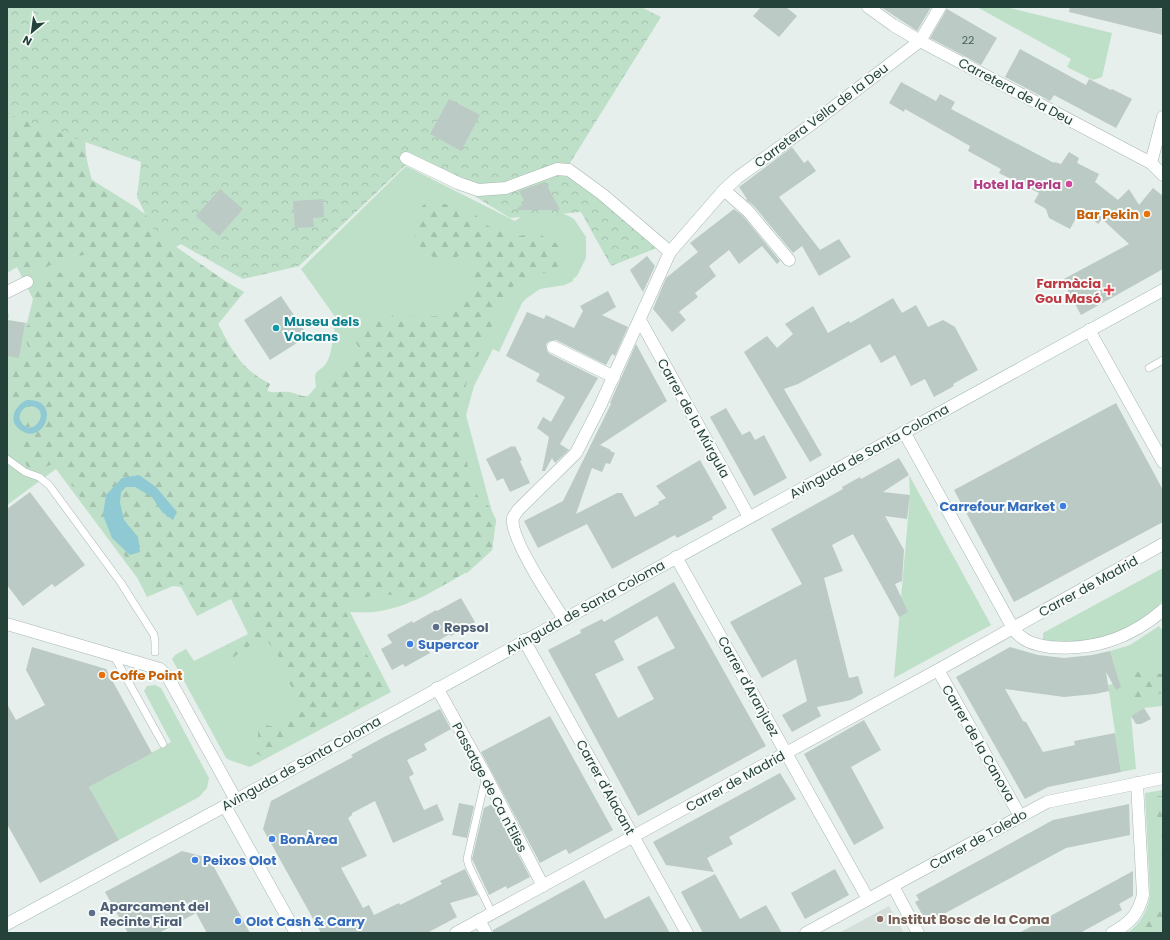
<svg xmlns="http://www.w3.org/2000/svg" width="1170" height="940" font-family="Poppins,sans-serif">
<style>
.built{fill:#d4dfda}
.green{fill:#bfe0c8}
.forest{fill:url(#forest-firs)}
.park{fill:url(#park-crowns)}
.water{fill:#8ec9d4;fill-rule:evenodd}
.building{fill:#bbcac4;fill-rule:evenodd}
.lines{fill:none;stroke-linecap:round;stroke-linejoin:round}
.service-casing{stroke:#a8b8b2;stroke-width:8}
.minor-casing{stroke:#a8b8b2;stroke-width:13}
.secondary-casing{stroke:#a4bbb3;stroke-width:13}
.service{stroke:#fff;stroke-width:7}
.minor{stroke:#fff;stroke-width:12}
.secondary{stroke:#fff;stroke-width:12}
.hotel-dot{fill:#d1479c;stroke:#f7fbf9;stroke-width:1.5}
.food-dot{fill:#e8710a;stroke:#f7fbf9;stroke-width:1.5}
.health-dot{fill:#e0444e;stroke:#f7fbf9;stroke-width:1.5}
.culture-dot{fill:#0f9aa8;stroke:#f7fbf9;stroke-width:1.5}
.shop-dot{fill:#3f7fe0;stroke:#f7fbf9;stroke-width:1.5}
.service-dot{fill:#5c6f8a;stroke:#f7fbf9;stroke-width:1.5}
.education-dot{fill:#8d6e63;stroke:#f7fbf9;stroke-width:1.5}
.labels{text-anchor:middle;stroke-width:4;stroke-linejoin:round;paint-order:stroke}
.number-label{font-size:11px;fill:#4a645c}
.street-label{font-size:13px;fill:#24423a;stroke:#f7fbf9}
.hotel-label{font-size:13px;font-weight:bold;fill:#b23c85;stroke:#f7fbf9;text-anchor:end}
.food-label{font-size:13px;font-weight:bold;fill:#c56008;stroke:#f7fbf9;text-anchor:end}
.health-label{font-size:13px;font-weight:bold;fill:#be3a42;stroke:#f7fbf9;text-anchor:end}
.culture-label{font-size:13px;font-weight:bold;fill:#0d838f;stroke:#f7fbf9;text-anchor:start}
.shop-label{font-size:13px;font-weight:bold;fill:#366cbe;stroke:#f7fbf9;text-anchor:start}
.service-label{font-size:13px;font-weight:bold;fill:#4e5e75;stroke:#f7fbf9;text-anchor:start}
.education-label{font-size:13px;font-weight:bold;fill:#785e54;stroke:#f7fbf9;text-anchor:start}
</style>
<defs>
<pattern id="forest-firs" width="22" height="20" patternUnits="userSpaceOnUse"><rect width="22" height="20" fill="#bfe0c8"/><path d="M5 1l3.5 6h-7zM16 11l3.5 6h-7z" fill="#a4c1ad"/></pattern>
<pattern id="park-crowns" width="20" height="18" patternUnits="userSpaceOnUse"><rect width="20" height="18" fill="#bfe0c8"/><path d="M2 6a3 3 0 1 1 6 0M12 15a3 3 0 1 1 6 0" fill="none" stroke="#a4c1ad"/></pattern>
</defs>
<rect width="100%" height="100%" fill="#e6efeb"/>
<path class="built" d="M889,906L904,933H839Z"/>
<g class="green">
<path d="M977,7H1006L1112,33L1102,77L1093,80L1067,67L1071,59Z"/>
<path d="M7,115L92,180L137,208L180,244L176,247L225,281L244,292L218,324C233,352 240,368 270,384L267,391C275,394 283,391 292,393C297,394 303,399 308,396C311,395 314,390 316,387C316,384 315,380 315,377C315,370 321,370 325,365C331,357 333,343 332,334L335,331L332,326L338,321L301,269L406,166L515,221L531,210H557L574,219L586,237V258L577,276L573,279V281L565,285L540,289L527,298L522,303L499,352L493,349L474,386L466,415L492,512L496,520L492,550L467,573H465C437,589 408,608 374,612C366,613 358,612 350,612L391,692L250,767L229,760L226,758L172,659L175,655L186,649L194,661L248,634L231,599L197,616L181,587L173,586L147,597L138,579L56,469L7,505V314H9L8,320L27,323L33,299L17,267L7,273Z"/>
<path d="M909,475L991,625L894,678L910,495Z"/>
<path d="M1163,568V601C1129,634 1090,647 1043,640V633Z"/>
<path d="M1159,626L1163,631V706L1144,708L1131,716L1136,769L1121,772L1108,685L1117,683L1119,680L1110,651L1130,645Z"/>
<path d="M155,685L161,688L209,778L207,788L199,797L119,840L89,787L171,742L144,691L147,686Z"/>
<path d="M1163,790V933H1127C1140,925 1148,910 1150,895L1145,793Z"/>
</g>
<g class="forest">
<path d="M7,7L86,125C84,148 86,158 92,180L183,238L180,244L176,247L225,281L244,292L218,324C233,352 240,368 270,384L267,391C275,394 281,391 289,392C296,393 301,397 308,396L322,380L348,370L354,359L361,357L363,353L353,339L358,322L389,319L395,313L411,317L448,316C460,303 478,281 477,262C477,258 474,254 473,250H468L449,262L433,257L415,242C413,221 410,212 431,200L472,212L488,226L519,236L537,233L554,242L565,250L561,264L551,271L518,280L507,294L469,375L462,399V440L473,489L482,502L490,507L496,520L492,550L467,573H465L422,597L413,598L378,593L353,603L352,607L345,611L364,644L362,647L387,688L385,691L321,726L303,729L287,744L264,757L252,752L258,741V731L265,725L275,727L284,718L293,720L303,704L289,683L276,651L266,640L255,642L234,657L222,656L223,649L249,635L252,623L240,612L232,597L219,604L199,612L196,609L200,602L189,597L185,586L178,583L148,591L120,549L115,531L97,520L73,487L71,484L83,469L73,467L64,471L53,464L33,472C17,461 19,436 29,420H43L40,410L23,420L7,406V359L12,362L30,352L22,330L31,323L37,304L31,283L90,262L93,257L89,254L73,257L69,262L58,261L28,277L23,268L7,259Z"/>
<path d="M1141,671L1163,674V693C1154,695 1142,699 1133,698C1129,688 1130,682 1135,672Z"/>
<path d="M1157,796H1163V858L1159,848C1164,833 1162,823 1153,810Z"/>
<path d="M1163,873V933H1140C1147,924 1160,905 1162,895C1164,886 1159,881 1163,873Z"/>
</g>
<path class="park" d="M7,7H641L661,17L570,163L660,239L657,248L611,266L581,212L510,218L413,158L299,266L243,279L152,228L137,197L141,162L7,114Z"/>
<g class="water">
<path d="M27,400C63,398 44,449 19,429C8,420 15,405 27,400ZM28,406C55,406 33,441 21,422C17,415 22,409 28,406Z"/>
<path d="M139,475L156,487L177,512L173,520L162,512L152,497L135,487H126L121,492L120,503L124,520L138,537L140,552L130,555L112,538L103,515L106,495L122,478Z"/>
</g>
<g class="building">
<path d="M761,7H786L797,16L779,37L753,16Z"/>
<path d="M881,7H931L917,31Z"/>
<path d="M1070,7H1153L1163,9V35L1069,12Z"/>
<path d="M947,9L997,38L981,65L930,38Z"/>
<path d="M1020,49L1086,85L1089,79L1111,90L1112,89L1132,99L1116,128L1054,95L1050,101L1005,77Z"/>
<path d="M901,82L936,101L940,94L955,102L951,109L1054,163L1055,162L1061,164L1069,152L1079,158L1077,163L1099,174L1095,182L1118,200L1129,189L1139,205L1153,188L1163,196V269L1081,315L1062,280L1129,244L1102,219L1098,224L1081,209L1070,229L1049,218L1046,209L1034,202L1039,193L999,173L1001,169L968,151L970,146L905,109L904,112L889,103Z"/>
<path d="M449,99L480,115L461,151L430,134Z"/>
<path d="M792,147L804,163L808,160L816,171L779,197L820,250L839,239L851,257L819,276L802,246L793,253L754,206L746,200L747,199L739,187Z"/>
<path d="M545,182L560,210H516L525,202L519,191Z"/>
<path d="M220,189L243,209L219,236L196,216Z"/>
<path d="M323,199L324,217L313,218L314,227L295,228L293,201Z"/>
<path d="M734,209L743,216L780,261L777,264L762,246L739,264L729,250L709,266L716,276L695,293L698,297L679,312L686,320L672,332L653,309L666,278L698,252L690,243Z"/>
<path d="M647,256L655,266L643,292L630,270Z"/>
<path d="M608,291L616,307L602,315L628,327L615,356L612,354L606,365L556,340L549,341L546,344L547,351L550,354L598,378L560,444L569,450L555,463L552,458L545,471H542L549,437L537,428L543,417L551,422L565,397L536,381L540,374L506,356L527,312L544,319L546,315L574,328L583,311L580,306Z"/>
<path d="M281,296L308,336L270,360L244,320Z"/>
<path d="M893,298L902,313L916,305L928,327L943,320L955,327L978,370L953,384L954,386L934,397L925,379L911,386L895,355L881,363L870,344L798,384L784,389L822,455L810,462L744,352L767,336L777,348L793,334L785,324L813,306L828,333L849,321L850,323Z"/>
<path d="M7,320L25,323L19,358L7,356Z"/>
<path d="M636,344L667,401L600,445L611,450L610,451L615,453L610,464L606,463L602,472L592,468L576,514L617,493H622L635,517L659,504L658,502L666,498L656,486L700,460L727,508L712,517L713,519L677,538L675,535L612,569L587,524L538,548L524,521L563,501L611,404L610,403Z"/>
<path d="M1116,403L1163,490V522L1014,602L954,490Z"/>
<path d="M726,408L742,435L750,431L755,440L764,435L787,478L754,496L710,417Z"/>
<path d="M512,446L513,447L515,446L522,460L520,461L530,483L510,492L503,478L497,481L486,459Z"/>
<path d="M899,458L909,475L883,492L910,495L907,519L885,516L904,550L902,581L895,584L908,612L899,617L853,534L832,545L843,571L824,578L849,678L858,676L863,693L851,700L817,707L821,716L792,732L782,715L807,701L796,659L762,678L730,622L802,584L771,529L843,489L842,487L860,477L861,479Z"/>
<path d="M30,492L85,565L55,587L52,584L23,606L7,585V509Z"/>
<path d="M674,582L766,746L638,816L548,650L581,633L580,630L602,619L604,622ZM657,616L675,648L637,667L654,699L618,718L595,674L624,660L614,641Z"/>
<path d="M461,598L475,622L451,636L450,634L427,647L430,653L405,667L403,664L392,670L381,649L392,643L387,635L412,621L413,623L436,610L437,611Z"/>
<path d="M32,647L106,669L152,753L89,787L119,840L40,883L7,824V704L16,720L45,705L26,670Z"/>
<path d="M1010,647L1038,655L1064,658L1092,655L1110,651L1121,687L1116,690L1106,672L1109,691L1095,694L1064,697L1005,689L1023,721L1026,722L1043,752L1075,745L1074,741L1115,733L1121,772L1048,787L1025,799L956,677Z"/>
<path d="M1144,708L1151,719L1141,724H1136L1131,716Z"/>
<path d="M440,709L451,729L424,744L427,750L407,760L414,774L409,777L424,810L437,804L444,820L393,843L375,801L352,813V815L348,818L367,856L341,868L363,908L369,905L374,915L399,903L400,905L442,884L440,881L465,869L478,895L450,903L457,917L427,933H321L263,829L271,801L353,757L351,755L384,737Z"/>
<path d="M550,716L613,830L569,854L566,849L540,863L481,752Z"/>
<path d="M864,720L881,750L851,767L884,828L854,845L804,754Z"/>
<path d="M780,773L796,799L729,837L733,844L707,858L714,872L666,865L653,842Z"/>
<path d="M459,803L474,806L467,838L452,835Z"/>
<path d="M492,804L530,877L507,889L506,886L489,895L472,859L484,808Z"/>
<path d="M1129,804L1130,835L1066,848L927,923L915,902L919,900L916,895L1053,820Z"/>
<path d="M182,851L209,858L250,933H207L196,913L159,933H128L105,892Z"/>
<path d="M835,869L849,895L805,919L791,893Z"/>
<path d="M1133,871V896L1119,904L1122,910L1080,933H1019Z"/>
<path d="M715,874L740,919L766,905L782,933H703L681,892Z"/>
<path d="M584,880L605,919L649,896L670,933H493V930Z"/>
</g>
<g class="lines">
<g class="service-casing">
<g id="service">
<path d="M1149,368L1163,360"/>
<path d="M7,459L25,472L39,477L49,485L121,583L154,635L155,642V652"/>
<path d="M114,656L163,744"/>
<path d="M486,776L467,859L469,866L492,913"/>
</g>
</g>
<g class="minor-casing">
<g id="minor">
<path d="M868,7L893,25L920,41L1151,163L1163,175"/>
<path d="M406,158L458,183L478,190L506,188L557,169L569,170L602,194L670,252"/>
<path d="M1151,163L1163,117"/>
<path d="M724,190L748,211L789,260"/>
<path d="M7,292L27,282"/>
<path d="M640,320L749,517"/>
<path d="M1089,330L1163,462"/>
<path d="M553,347L614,377"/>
<path d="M904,432L1013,628C1021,641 1035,645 1050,647C1092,651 1131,638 1163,610"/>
<path d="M676,557L868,899"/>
<path d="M564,619C552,601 509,537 513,518C514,516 516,513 518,510L576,453L600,406L670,252L724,190L737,178L809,126L920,41L940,7"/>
<path d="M7,624L160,669L168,677L236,800"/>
<path d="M524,640L687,933"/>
<path d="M938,670L1020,816"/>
<path d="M437,688L486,776L543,886"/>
<path d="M225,806L296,933"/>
<path d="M893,886L918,933"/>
<path d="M479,920L486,933"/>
<path d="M456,933L938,670L1163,544"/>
<path d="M806,933L1047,802L1163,778"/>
<path d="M1112,933C1130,923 1138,915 1143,895L1137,783"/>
</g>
</g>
<g class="secondary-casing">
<path id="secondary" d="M7,924L225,806L1163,290"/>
</g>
<use href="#service" class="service"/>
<use href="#minor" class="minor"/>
<use href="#secondary" class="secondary"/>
</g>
<circle class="hotel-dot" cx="1069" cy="184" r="4"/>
<g class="food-dot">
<circle cx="1147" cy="214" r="4"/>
<circle cx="102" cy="675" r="4"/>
</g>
<path class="health-dot" d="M1107 284h4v4h4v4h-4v4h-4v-4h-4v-4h4z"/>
<circle class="culture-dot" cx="276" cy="328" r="4"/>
<g class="shop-dot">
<circle cx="1063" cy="506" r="4"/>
<circle cx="410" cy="644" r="4"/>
<circle cx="272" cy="839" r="4"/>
<circle cx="195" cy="860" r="4"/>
<circle cx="238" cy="921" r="4"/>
</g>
<g class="service-dot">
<circle cx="436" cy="627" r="4"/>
<circle cx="92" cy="913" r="4"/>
</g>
<circle class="education-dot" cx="880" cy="919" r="4"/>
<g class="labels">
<g class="number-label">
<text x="968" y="44">22</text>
</g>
<g class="street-label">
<text transform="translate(1016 91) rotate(28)" y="5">Carretera de la Deu</text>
<text transform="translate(821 115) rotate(-37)" y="5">Carretera Vella de la Deu</text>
<text transform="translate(694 418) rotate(61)" y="5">Carrer de la Múrgula</text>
<text transform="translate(869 451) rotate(-29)" y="5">Avinguda de Santa Coloma</text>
<text transform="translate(1088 586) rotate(-29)" y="5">Carrer de Madrid</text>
<text transform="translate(585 607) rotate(-29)" y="5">Avinguda de Santa Coloma</text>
<text transform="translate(749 686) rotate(61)" y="5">Carrer d'Aranjuez</text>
<text transform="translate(979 743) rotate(60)" y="5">Carrer de la Canova</text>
<text transform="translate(301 763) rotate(-29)" y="5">Avinguda de Santa Coloma</text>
<text transform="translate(735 781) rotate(-29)" y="5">Carrer de Madrid</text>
<text transform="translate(490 787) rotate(62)" y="5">Passatge de Ca n'Elies</text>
<text transform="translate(606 787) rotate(61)" y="5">Carrer d'Alacant</text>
<text transform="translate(978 839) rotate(-29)" y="5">Carrer de Toledo</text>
</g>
<g class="hotel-label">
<text x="1061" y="189">Hotel la Perla</text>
</g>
<g class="food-label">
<text x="1139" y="219">Bar Pekin</text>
<text x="110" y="680" text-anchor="start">Coffe Point</text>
</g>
<g class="health-label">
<text x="1101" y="288">Farmàcia<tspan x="1101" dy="15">Gou Masó</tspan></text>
</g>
<g class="culture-label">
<text x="284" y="326">Museu dels<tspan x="284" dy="15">Volcans</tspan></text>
</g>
<g class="shop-label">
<text x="1055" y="511" text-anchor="end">Carrefour Market</text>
<text x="418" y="649">Supercor</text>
<text x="280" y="844">BonÀrea</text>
<text x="203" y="865">Peixos Olot</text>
<text x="246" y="926">Olot Cash &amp; Carry</text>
</g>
<g class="service-label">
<text x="444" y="632">Repsol</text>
<text x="100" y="911">Aparcament del<tspan x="100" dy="15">Recinte Firal</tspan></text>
</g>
<g class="education-label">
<text x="888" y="924">Institut Bosc de la Coma</text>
</g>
</g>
<rect width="1170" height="940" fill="none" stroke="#24423a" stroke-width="16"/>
<g transform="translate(32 32) rotate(209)" stroke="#f7fbf9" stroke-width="3" paint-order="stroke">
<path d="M0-3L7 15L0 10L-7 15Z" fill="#24423a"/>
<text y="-6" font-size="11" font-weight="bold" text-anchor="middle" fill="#24423a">N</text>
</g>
</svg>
